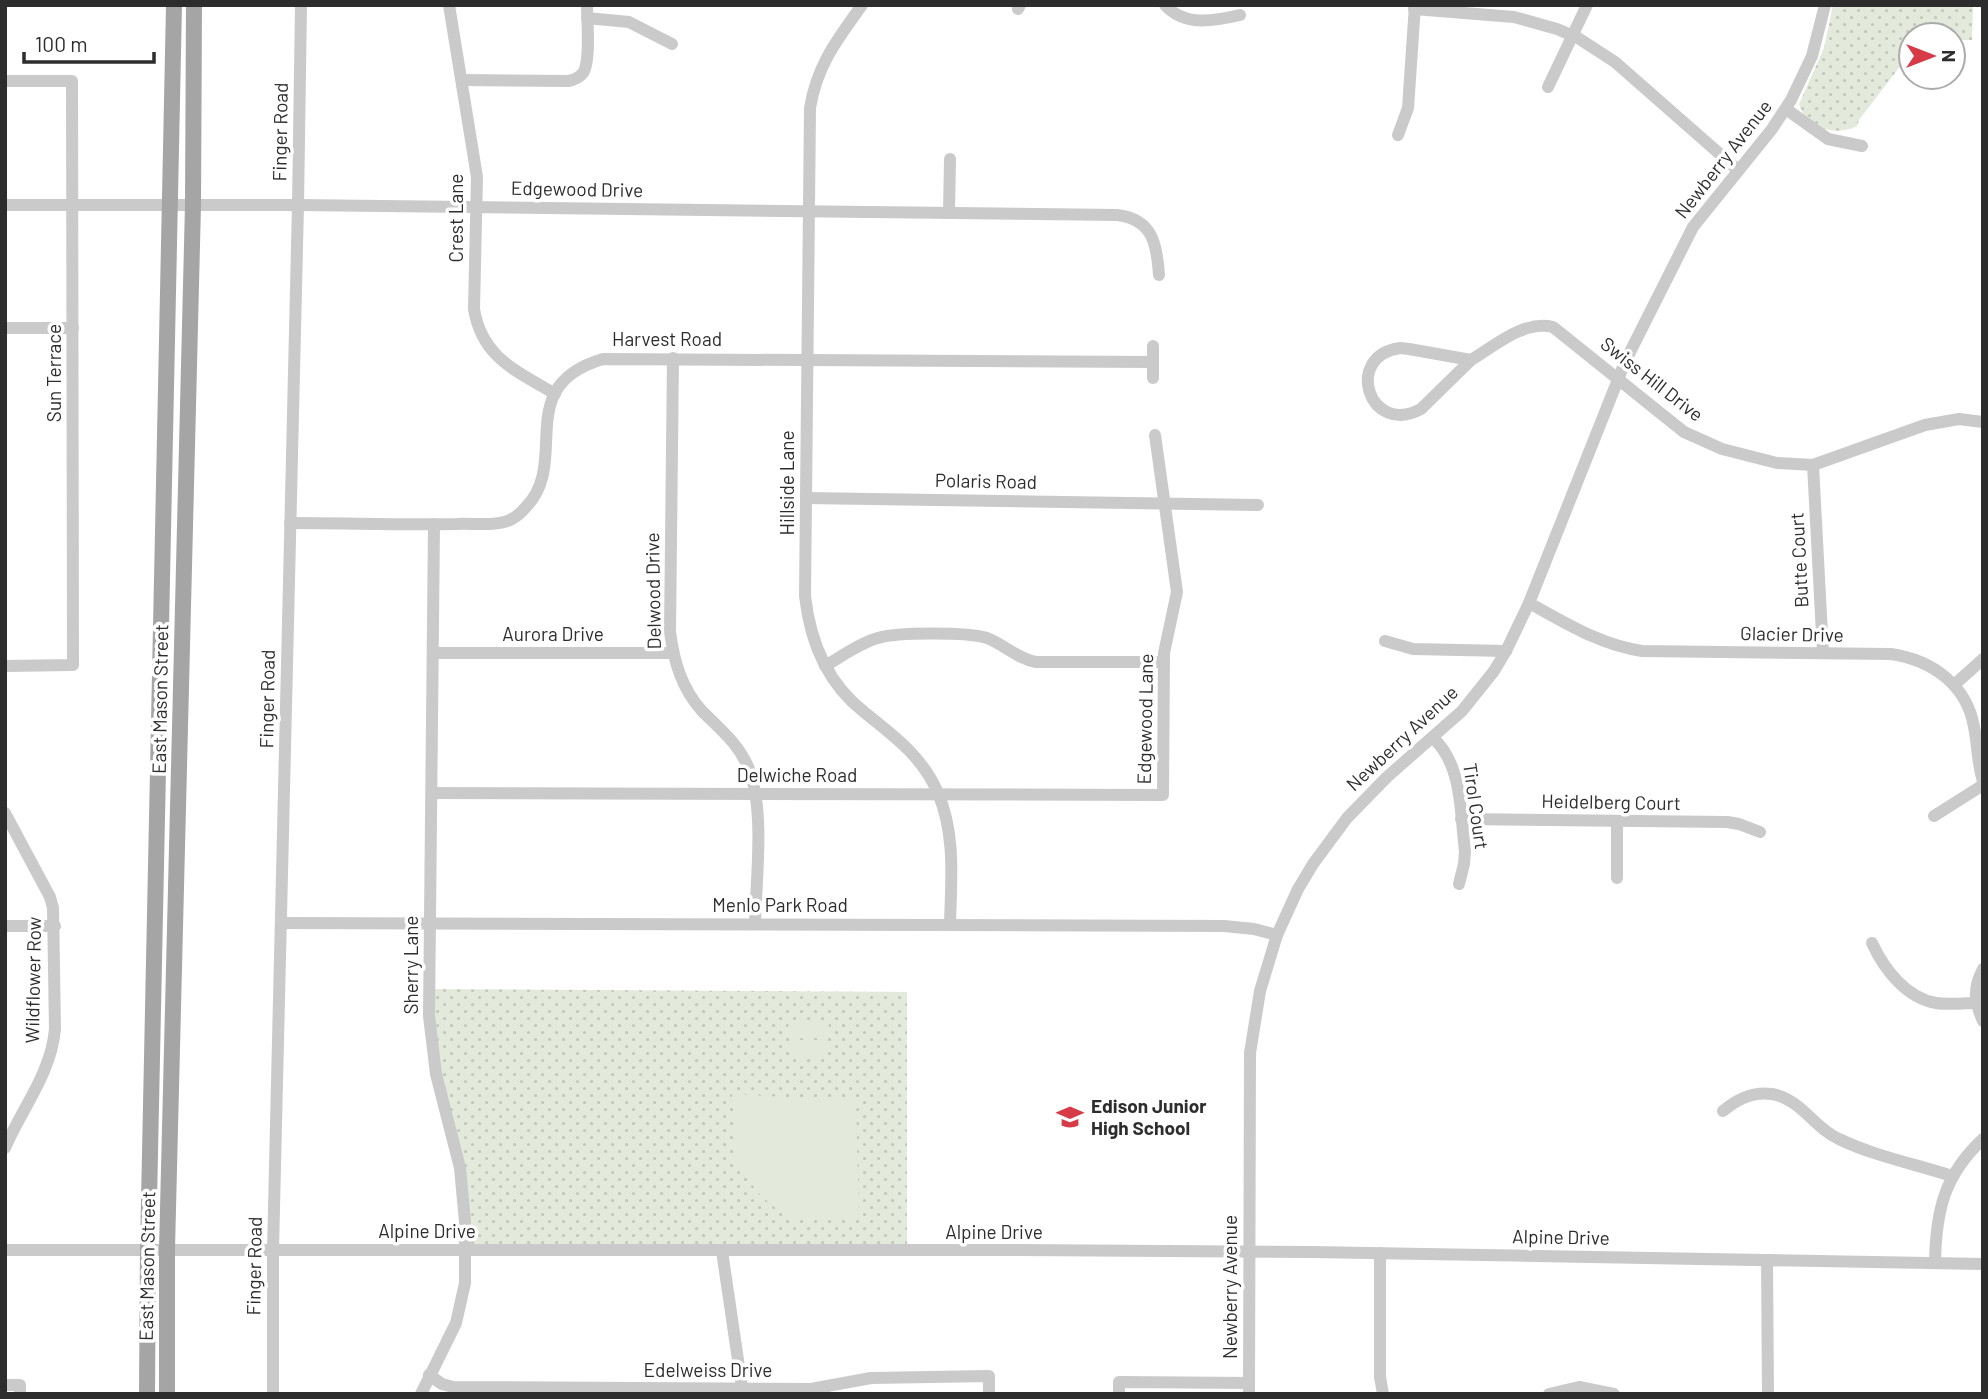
<svg xmlns="http://www.w3.org/2000/svg" width="1988" height="1399" font-family="Barlow,sans-serif">
<style>
.park{fill:url(#park-dots)}
.pitch{fill:#e3e9db}
.lines{fill:none;stroke-linecap:round;stroke-linejoin:round}
.minor{stroke:#cacaca;stroke-width:12}
.major{stroke:#a5a5a5;stroke-width:16}
.labels{text-anchor:middle;stroke-width:7;stroke-linejoin:round;paint-order:stroke}
.street-label{font-size:19px;fill:#2d2d2d;stroke:#fff}
.poi-label{font-size:19px;font-weight:bold;fill:#2d2d2d;stroke:#fff;text-anchor:start}
</style>
<defs>
<pattern id="park-dots" width="8" height="8" patternUnits="userSpaceOnUse" patternTransform="scale(1.75)"><rect width="8" height="8" fill="#e3e9db"/><path d="M2 2h.1M6 6h.1" fill="none" stroke="#c3c8bc" stroke-width="1.8" stroke-linecap="round"/></pattern>
</defs>
<rect width="100%" height="100%" fill="#fff"/>
<g class="park">
<path d="M1833,5H1973L1972,40H1953V35H1911V52L1859,120L1857,126C1836,137 1806,128 1799,104L1824,48Z"/>
<path d="M428,989L907,992V1251L465,1250V1222L443,1103Z"/>
</g>
<g class="pitch">
<path d="M793,1021H824V1025H829V1033H824V1036H793V1033H788V1025H793Z"/>
<path d="M793,1040H824V1044H829V1052H824V1055H793V1052H788V1044H793Z"/>
<path d="M732,1094L856,1101L859,1220L788,1218L760,1195L737,1165Z"/>
</g>
<g class="lines">
<g class="minor">
<path d="M449,5L477,177L474,309C482,358 517,371 555,394"/>
<path d="M862,5C837,40 817,65 810,108L805,596C810,641 827,683 864,712C894,736 922,756 938,793C956,835 951,881 950,925"/>
<path d="M1165,5C1185,27 1214,21 1240,15"/>
<path d="M1018,9L1020,5"/>
<path d="M1414,9L1514,17L1557,29L1578,38L1615,62L1738,170"/>
<path d="M587,18L629,22L672,44"/>
<path d="M462,80L568,81C574,80 579,78 583,73C591,61 587,21 587,5"/>
<path d="M5,81H72L73,665L5,666"/>
<path d="M1548,87L1587,5"/>
<path d="M1786,109L1828,139L1862,146"/>
<path d="M1398,135L1408,108L1415,5"/>
<path d="M5,205H298L1117,215C1153,219 1157,245 1159,275"/>
<path d="M949,213L950,159"/>
<path d="M5,328H73"/>
<path d="M1153,346V378"/>
<path d="M1400,348L1409,349L1471,360L1421,409C1369,437 1343,356 1400,348Z"/>
<path d="M673,358L670,632C674,662 682,689 702,711C720,729 739,744 749,769C765,811 756,879 755,924"/>
<path d="M1471,360C1495,346 1523,320 1553,327L1684,432L1722,449L1777,463L1813,465L1925,425L1959,419L1983,422"/>
<path d="M1813,465L1823,653"/>
<path d="M806,498L1258,505"/>
<path d="M290,523C346,523 401,525 456,524C471,523 490,526 504,522C513,520 520,514 526,507C571,461 511,386 603,359L1153,362"/>
<path d="M1529,603C1566,623 1600,645 1642,651L1891,654C1932,660 1967,685 1974,727C1978,746 1977,763 1983,781"/>
<path d="M1385,641L1413,649L1506,651"/>
<path d="M433,653H673"/>
<path d="M825,666C842,656 860,643 878,638C896,632 969,632 987,638C1005,645 1016,658 1036,662H1163"/>
<path d="M1954,685L1983,659"/>
<path d="M1433,738C1463,765 1460,814 1465,851L1464,864L1459,884"/>
<path d="M432,793L1163,795L1164,653L1177,592L1155,435"/>
<path d="M5,813L50,897L53,908L55,1029C51,1074 22,1108 5,1148"/>
<path d="M1934,816L1983,785"/>
<path d="M1461,819L1727,822L1739,824L1760,832"/>
<path d="M1617,878V821"/>
<path d="M281,923L1224,926L1254,929L1277,935"/>
<path d="M5,926H55"/>
<path d="M1872,943C1884,969 1906,998 1936,1003C1949,1005 1963,1003 1976,1003"/>
<path d="M1983,969C1973,988 1974,1001 1983,1021"/>
<path d="M1723,1111C1737,1099 1753,1091 1772,1094C1801,1099 1814,1128 1839,1139C1874,1156 1915,1164 1952,1176"/>
<path d="M5,1250H1021L1311,1252L1983,1264"/>
<path d="M722,1251L743,1394"/>
<path d="M1380,1253V1377L1383,1394"/>
<path d="M1767,1260L1768,1394"/>
<path d="M1935,1262C1936,1211 1944,1175 1983,1139"/>
<path d="M429,1375L442,1384L453,1387L811,1389L871,1378L989,1376V1394"/>
<path d="M5,1385H20V1394"/>
<path d="M273,1394V1250L298,205L301,5"/>
<path d="M421,1394L456,1323L465,1283V1222L460,1168L436,1074L429,1016L434,524"/>
<path d="M1119,1394V1382L1249,1383"/>
<path d="M1249,1394L1250,1053L1260,991L1277,935L1298,889L1313,864L1347,818L1387,777L1462,711L1494,671L1506,651L1529,603L1625,362L1693,227L1772,129L1791,100L1812,56L1825,5"/>
<path d="M1549,1394L1579,1387L1614,1394"/>
</g>
<g class="major">
<path d="M147,1394L148,1249L174,5"/>
<path d="M167,1394V1249L193,205L194,5"/>
</g>
</g>
<defs>
<g id="school-bare" transform="scale(2.1)"><path d="M0-5L7-2L0 1L-7-2ZM-4 1L0 2.5L4 1V4Q0 6-4 4Z" fill="#d83b48" stroke="#fff" stroke-width="2.5" paint-order="stroke"/></g>
</defs>
<g fill-rule="evenodd">
<use href="#school-bare" x="1070" y="1117"/>
</g>
<g class="labels">
<g class="street-label">
<text transform="translate(280 132) rotate(-89)" y="7">Finger Road</text>
<text transform="translate(1723 159) rotate(-52)" y="7">Newberry Avenue</text>
<text transform="translate(577 189) rotate(1)" y="7">Edgewood Drive</text>
<text transform="translate(456 218) rotate(-90)" y="7">Crest Lane</text>
<text x="667" y="346">Harvest Road</text>
<text transform="translate(54 373) rotate(-90)" y="7">Sun Terrace</text>
<text transform="translate(1652 379) rotate(38)" y="7">Swiss Hill Drive</text>
<text transform="translate(986 481) rotate(1)" y="7">Polaris Road</text>
<text transform="translate(787 483) rotate(-90)" y="7">Hillside Lane</text>
<text transform="translate(1799 560) rotate(-93)" y="7">Butte Court</text>
<text transform="translate(653 591) rotate(-91)" y="7">Delwood Drive</text>
<text x="553" y="641">Aurora Drive</text>
<text transform="translate(1792 634) rotate(1)" y="7">Glacier Drive</text>
<text transform="translate(160 699) rotate(-89)" y="7">East Mason Street</text>
<text transform="translate(267 699) rotate(-89)" y="7">Finger Road</text>
<text transform="translate(1145 719) rotate(-89)" y="7">Edgewood Lane</text>
<text transform="translate(1402 738) rotate(-43)" y="7">Newberry Avenue</text>
<text x="797" y="782">Delwiche Road</text>
<text transform="translate(1611 802) rotate(1)" y="7">Heidelberg Court</text>
<text transform="translate(1476 806) rotate(82)" y="7">Tirol Court</text>
<text x="780" y="912">Menlo Park Road</text>
<text transform="translate(411 965) rotate(-90)" y="7">Sherry Lane</text>
<text transform="translate(33 980) rotate(-89)" y="7">Wildflower Row</text>
<text x="427" y="1238">Alpine Drive</text>
<text x="994" y="1239">Alpine Drive</text>
<text transform="translate(1561 1237) rotate(1)" y="7">Alpine Drive</text>
<text transform="translate(147 1266) rotate(-89)" y="7">East Mason Street</text>
<text transform="translate(254 1266) rotate(-89)" y="7">Finger Road</text>
<text transform="translate(1230 1287) rotate(-90)" y="7">Newberry Avenue</text>
<text x="708" y="1377">Edelweiss Drive</text>
</g>
<g class="poi-label">
<text x="1091" y="1113">Edison Junior<tspan x="1091" dy="22">High School</tspan></text>
</g>
</g>
<rect width="1988" height="1399" fill="none" stroke="#2d2d2d" stroke-width="14"/>
<g transform="translate(1932 56) rotate(90)"><circle r="33" fill="#ffffff" stroke="#ababab" stroke-width="2"/>
<path d="M0-5L12 26L0 18L-12 26Z" fill="#d83b48"/>
<text y="-10" font-size="19" font-weight="bold" text-anchor="middle" fill="#2d2d2d">N</text>
</g>
<path d="M24 52v10h130v-10" fill="none" stroke="#2d2d2d" stroke-width="3.5"/>
<text x="35" y="52" font-size="21" fill="#2d2d2d" stroke="#ffffff" stroke-width="5" paint-order="stroke">100 m</text>
</svg>
